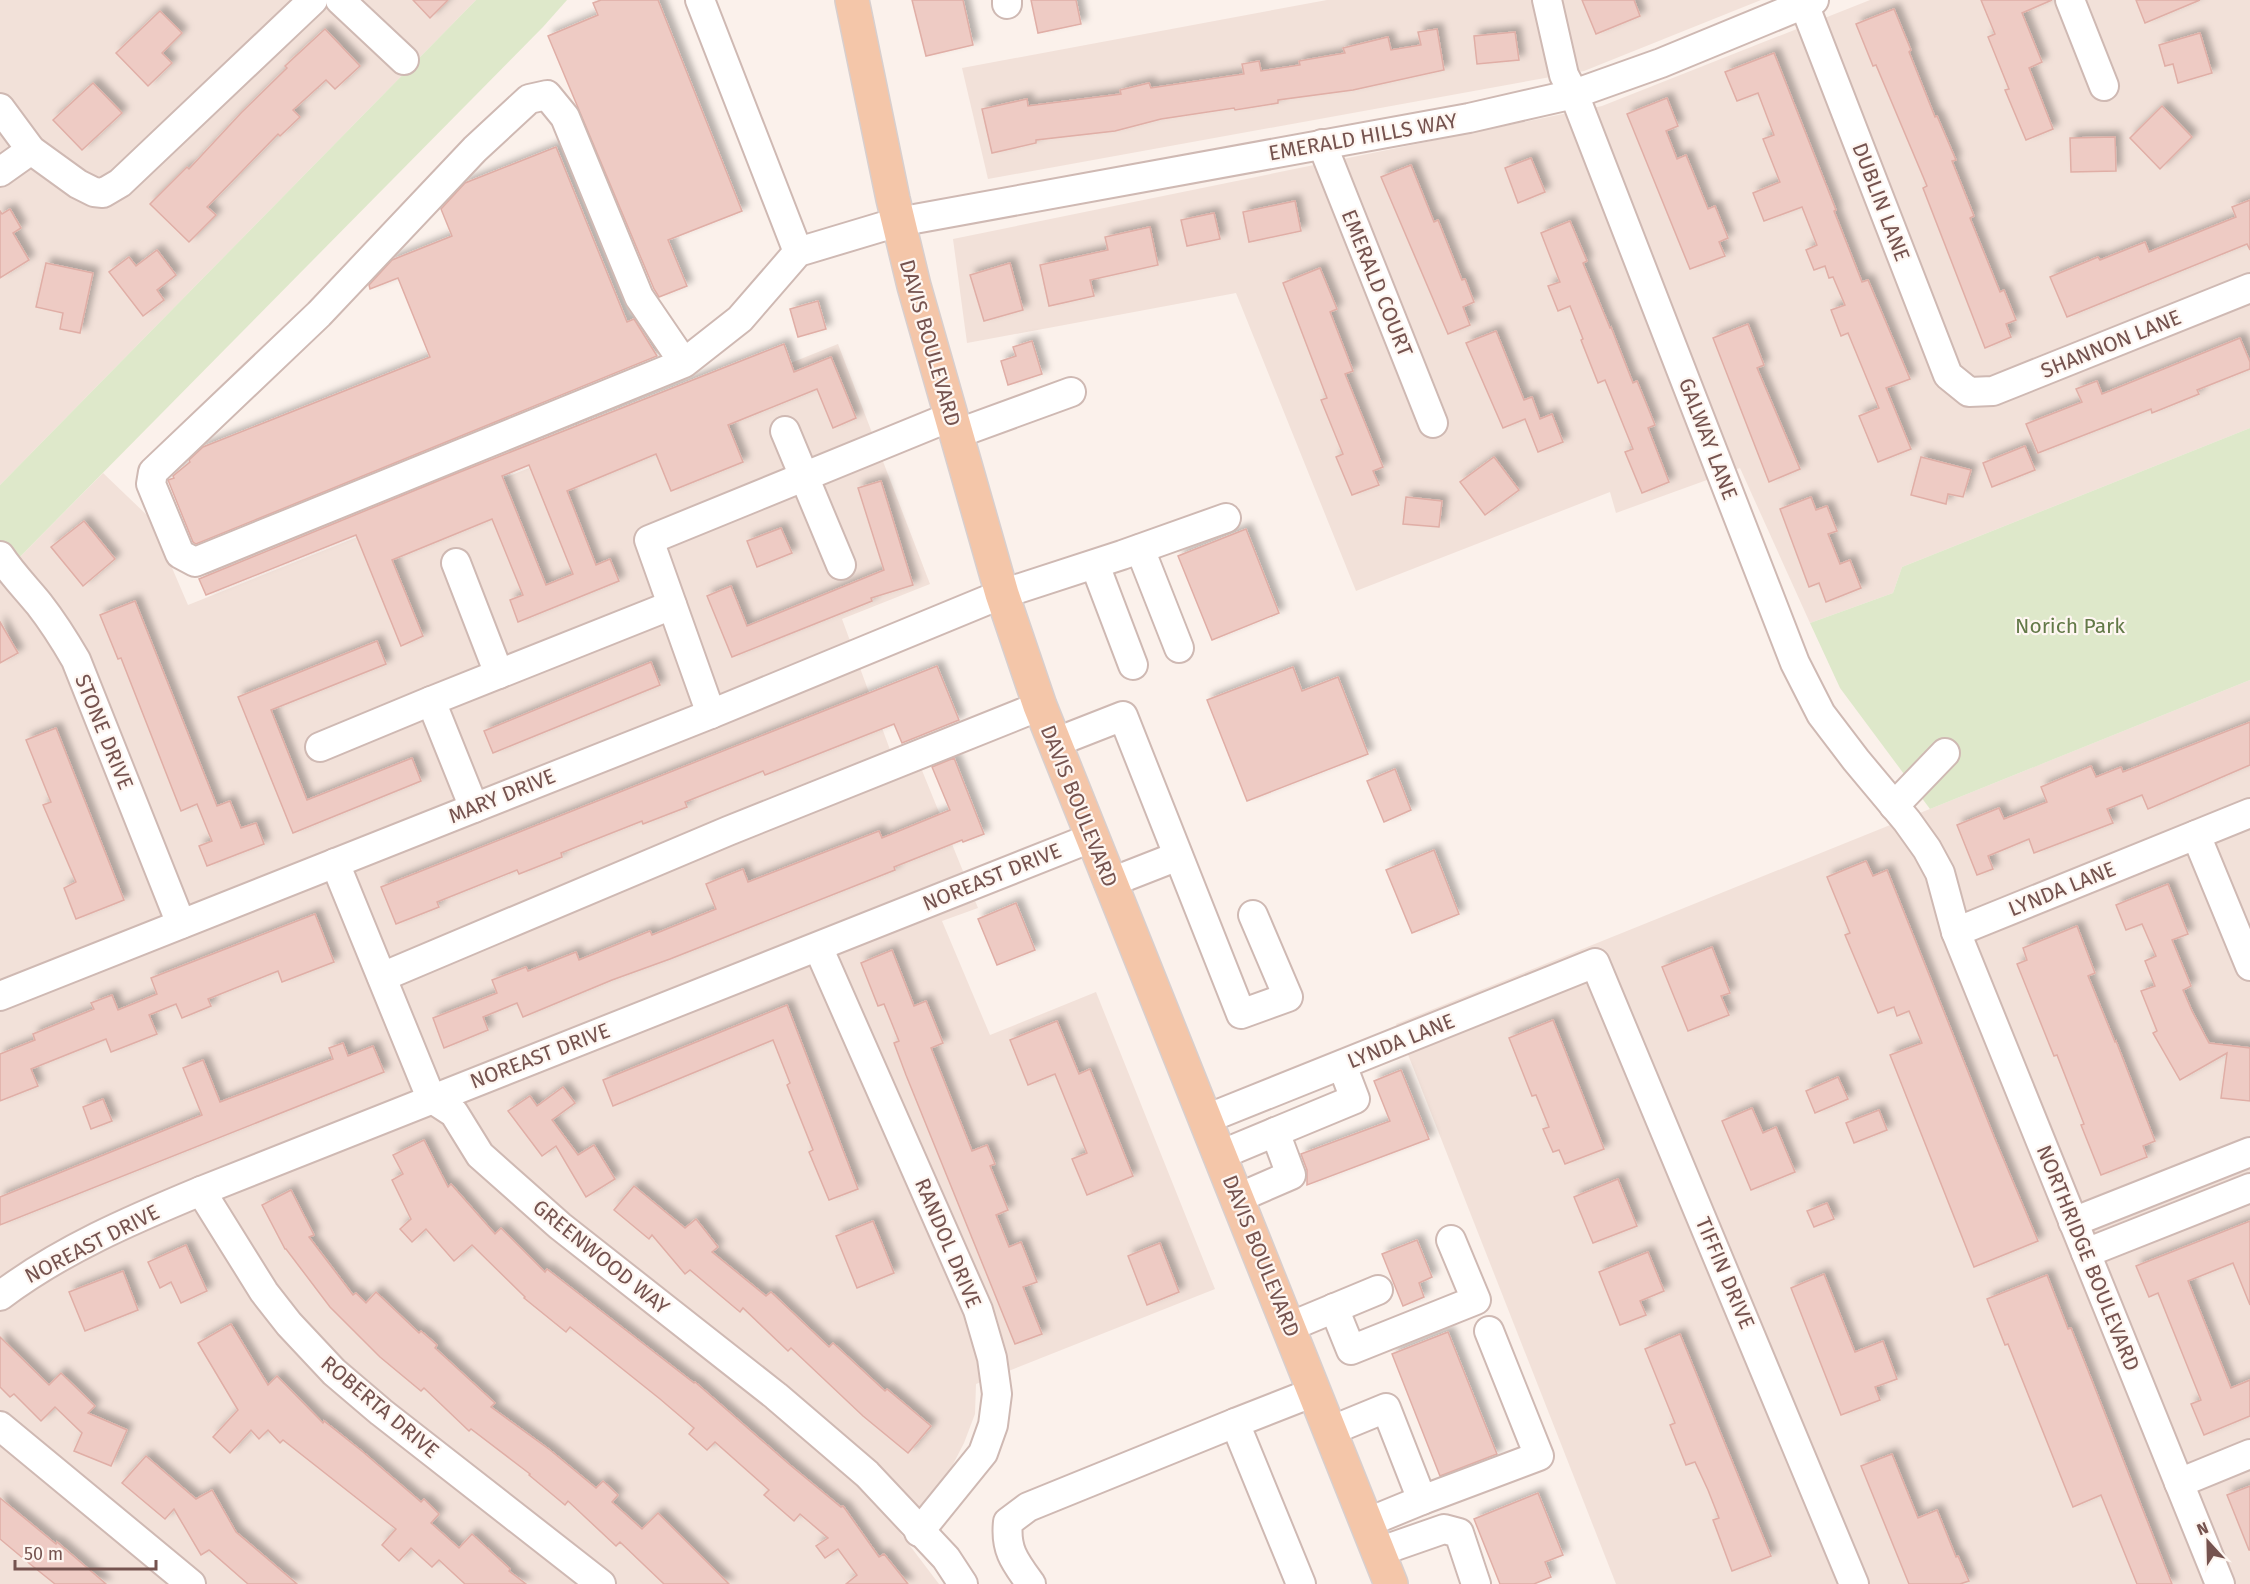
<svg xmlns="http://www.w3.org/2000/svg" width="2250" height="1584" font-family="'Fira Sans',sans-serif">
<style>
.residential{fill:#f2e1d9}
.green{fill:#dee8ca}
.building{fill:#eecbc4;stroke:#e0aea6;stroke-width:1.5;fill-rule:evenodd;filter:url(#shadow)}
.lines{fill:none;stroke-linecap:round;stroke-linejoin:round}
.minor-casing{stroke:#cfb9b3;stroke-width:32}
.major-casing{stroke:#d8cfce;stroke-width:36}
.minor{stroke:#fff;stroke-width:28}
.major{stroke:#f4c6a9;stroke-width:33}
.labels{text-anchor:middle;stroke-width:4.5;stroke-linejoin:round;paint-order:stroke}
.street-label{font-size:21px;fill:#75534f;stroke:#fef6f1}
.park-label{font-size:21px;fill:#637948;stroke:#fef6f1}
</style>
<defs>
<filter id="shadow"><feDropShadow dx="5.5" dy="-5.5" stdDeviation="3" flood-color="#0004"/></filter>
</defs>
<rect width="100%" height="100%" fill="#fbf1eb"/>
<g class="residential">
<path d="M0,0H476L0,485Z"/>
<path d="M1327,0H1761L1584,71L988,179L962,68Z"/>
<path d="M1870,0H2250V428L1902,567L1893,593L1810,623L1740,468L1616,513L1610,492L1356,591L1236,293L967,343L953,239L1602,106Z"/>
<path d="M838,344L930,584L842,619L900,777L921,768L978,908L942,921L990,1035L1096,992L1215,1289L976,1384L975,1414L964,1443L945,1480L898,1530L939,1584H0V577L103,473L151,519L188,605Z"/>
<path d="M2250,680V1584H1616L1396,1024Z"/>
</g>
<g class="green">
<path d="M476,0H567L543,27L0,577V485Z"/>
<path d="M2250,428V680L1930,809L1840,688L1810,623L1893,593L1902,567Z"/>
</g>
<g class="building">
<path d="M413,0H448L430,18Z"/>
<path d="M601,0H658L742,211L668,240L687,286L659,297L654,289L548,36L598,15L593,3Z"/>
<path d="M912,0H963L973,45L926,56Z"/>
<path d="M1031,0H1076L1081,24L1038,33Z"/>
<path d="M1582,0H1634L1640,16L1596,34Z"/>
<path d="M1981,0H2052L2022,13L2042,62L2029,68L2053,129L2026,140L2005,90L2009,89L1988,37L1995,34Z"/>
<path d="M2136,0H2200L2145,23Z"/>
<path d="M1894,9L1911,50L1909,52L1935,117L1937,116L1956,160L1952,161L1974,216L1970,218L2000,292L2004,290L2016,320L2006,324L2011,337L1985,348L1923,188L1927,186L1876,65L1873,66L1856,24Z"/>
<path d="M160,11L182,33L162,53L172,63L148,86L116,53Z"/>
<path d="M325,29L360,66L335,89L326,80L293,110L300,117L280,136L278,134L207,207L216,215L189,242L150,204L187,167L189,169L241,113L287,68L285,66Z"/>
<path d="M1437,29L1444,70L1353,90L1278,100V103L1235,110L1234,108L1161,119L1115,131L1036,140V143L992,153L982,109L1027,99L1028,106L1121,94L1120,90L1149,83L1151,88L1244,74L1242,64L1259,61L1261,71L1300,65L1299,61L1345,53L1343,48L1388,37L1391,50L1421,45L1418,32Z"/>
<path d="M1515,32L1519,60L1477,64L1474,36Z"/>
<path d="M2200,33L2212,73L2178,83L2173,64L2165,66L2159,45Z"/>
<path d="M1774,53L1836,210L1834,211L1862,282L1868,280L1910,379L1886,388L1911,449L1878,462L1859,416L1879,408L1848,333L1841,336L1831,310L1845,305L1833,277L1829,278L1825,266L1814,270L1806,250L1817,245L1802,207L1764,221L1753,193L1780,182L1763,139L1774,135L1758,93L1737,101L1725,72Z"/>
<path d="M93,83L122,113L82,150L53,120Z"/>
<path d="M1667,98L1678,126L1666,131L1677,159L1686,155L1708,209L1715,206L1728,238L1719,242L1725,256L1690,269L1627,114Z"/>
<path d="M2162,106L2192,137L2160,169L2130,138Z"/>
<path d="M2115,137L2116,171L2071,172L2070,138Z"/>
<path d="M556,147L627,322L634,319L657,356L196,544L193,542L168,480L174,478L173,476L190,462L189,460L203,447L430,357L398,278L370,289L369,285L392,260L452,236L441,209L465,183Z"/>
<path d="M1531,158L1545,192L1518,203L1505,168Z"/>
<path d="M1411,165L1434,222L1438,220L1462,280L1465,279L1474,302L1463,307L1470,325L1448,334L1381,177Z"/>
<path d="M2250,200V250L2247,244L2067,317L2050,277L2098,257L2100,260L2145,242L2149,252L2236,217L2232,207Z"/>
<path d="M1295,201L1301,231L1249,242L1243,212Z"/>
<path d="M10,209L21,228L13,233L29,260L0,278V211L2,214Z"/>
<path d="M1214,213L1220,239L1187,246L1181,220Z"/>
<path d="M1570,221L1587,261L1583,263L1610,328L1611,327L1633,383L1637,381L1655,425L1648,428L1669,482L1642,493L1625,452L1633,449L1605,380L1598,383L1581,340L1583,339L1570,306L1558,311L1548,286L1560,282L1541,233Z"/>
<path d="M1150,227L1158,265L1090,280L1094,296L1049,306L1040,265L1108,250L1105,237Z"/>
<path d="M157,250L176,275L157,290L164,300L143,316L109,272L129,257L136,266Z"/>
<path d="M46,263L93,273L80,333L60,329L63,313L36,307Z"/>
<path d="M1010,263L1023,310L984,321L970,275Z"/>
<path d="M1320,268L1337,309L1330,312L1353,371L1345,374L1383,467L1373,471L1379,485L1352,495L1336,457L1343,454L1321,400L1327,398L1283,283Z"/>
<path d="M818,301L826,329L798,337L790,309Z"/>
<path d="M1748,324L1764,365L1757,368L1800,469L1769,482L1713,338Z"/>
<path d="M1496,331L1524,400L1532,397L1540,419L1552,414L1563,442L1538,452L1525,419L1503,428L1466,343Z"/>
<path d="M2240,338L2250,362V369L2197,390L2199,394L2152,413L2151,409L2038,453L2026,424L2082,402L2076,389L2097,381L2102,394Z"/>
<path d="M1032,341L1042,374L1008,385L1001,361L1016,356L1013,347Z"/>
<path d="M784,344L794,372L831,357L856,418L833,428L817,389L728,425L743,462L671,491L656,454L567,491L596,565L610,559L619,581L518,622L510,600L523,595L492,519L392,560L423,636L401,646L356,535L206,595L199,579L450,476ZM529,465L573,574L546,585L502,476Z"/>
<path d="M2025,446L2035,470L1992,487L1983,463Z"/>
<path d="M1494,457L1519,490L1485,515L1460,482Z"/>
<path d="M1921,457L1971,470L1963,497L1948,494L1946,504L1911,495Z"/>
<path d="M881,481L913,585L871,598L872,601L732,657L707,596L731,586L747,626L884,570L858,488Z"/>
<path d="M1406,497L1442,501L1439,527L1403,524Z"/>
<path d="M1811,497L1816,510L1827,506L1837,531L1828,534L1840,564L1850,560L1861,588L1826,602L1819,583L1809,587L1780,509Z"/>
<path d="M84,521L115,559L83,586L51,547Z"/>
<path d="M781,528L792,553L757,567L747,541Z"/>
<path d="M1246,529L1279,613L1212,640L1178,556Z"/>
<path d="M135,601L217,806L230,801L241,828L256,823L264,844L207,866L199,846L212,841L197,804L181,811L121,658L118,659L100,615Z"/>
<path d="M0,622L18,653L0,663Z"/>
<path d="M377,641L386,664L271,710L307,800L412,758L421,781L293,833L238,697Z"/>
<path d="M651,662L660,685L493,753L484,731Z"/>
<path d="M937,666L959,720L902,743L894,724L765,775L763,771L685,802L687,807L643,824L642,821L561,853L562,857L519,874L517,870L437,902L439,907L396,924L381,887Z"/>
<path d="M1293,667L1302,691L1338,677L1368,754L1247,801L1207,700Z"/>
<path d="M2250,722V765L2148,809L2142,795L2107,809L2113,823L2034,853L2029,839L1988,856L1993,869L1977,875L1957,825L1999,808L2004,819L2047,802L2041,787L2091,766L2096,777L2121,767L2123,772Z"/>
<path d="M56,728L124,900L76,919L64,888L76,882L43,805L51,802L26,740Z"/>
<path d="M954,758L984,834L963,842L962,840L894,867L895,870L670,959L612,980L523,1017L517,1003L483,1017L488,1030L444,1048L433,1018L497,993L492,980L526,967L528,971L576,952L579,960L650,931L652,935L716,909L706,884L743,869L748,882L879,831L882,838L950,810L932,767Z"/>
<path d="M1395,769L1411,810L1384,822L1367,781Z"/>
<path d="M1434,850L1459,914L1412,933L1386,870Z"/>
<path d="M1866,861L1873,876L1887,870L1995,1139L2038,1241L1974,1267L1890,1055L1922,1043L1909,1011L1897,1016L1894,1007L1878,1013L1845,935L1850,933L1827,877Z"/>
<path d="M2168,884L2188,934L2172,940L2191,986L2183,990L2192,1011L2209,1043L2250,1048V1101L2221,1098L2227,1053L2180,1080L2153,1033L2157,1031L2141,991L2155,986L2145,961L2156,956L2142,924L2126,930L2116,905Z"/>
<path d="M1016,903L1035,950L997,965L978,919Z"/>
<path d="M315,914L334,962L282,982L278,971L208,999L211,1006L182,1018L176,1004L149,1015L157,1034L111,1052L106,1039L31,1069L38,1086L0,1101V1054L35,1040L33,1034L94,1009L91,1003L112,995L118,1010L157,994L151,978Z"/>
<path d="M2077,926L2095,973L2088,976L2115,1042L2116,1041L2155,1141L2143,1146L2147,1157L2101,1175L2081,1125L2084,1124L2057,1055L2054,1056L2017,964L2027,960L2023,948Z"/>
<path d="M1712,947L1730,993L1721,996L1729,1015L1688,1031L1662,967Z"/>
<path d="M892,950L914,1006L926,1001L943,1043L931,1048L972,1151L987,1145L995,1164L990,1166L1008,1210L996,1215L1009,1247L1021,1242L1037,1282L1023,1287L1042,1334L1015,1344L906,1075L894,1043L899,1041L884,1004L878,1006L861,963Z"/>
<path d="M787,1005L858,1189L829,1200L809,1152L813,1150L787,1085L790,1083L773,1040L613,1106L603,1080Z"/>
<path d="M1553,1020L1604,1149L1565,1164L1559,1150L1553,1152L1543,1129L1549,1127L1536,1095L1532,1096L1509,1038Z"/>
<path d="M1057,1021L1079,1074L1090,1069L1133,1176L1087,1195L1072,1159L1087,1153L1055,1074L1028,1085L1010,1040Z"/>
<path d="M343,1043L348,1056L373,1046L384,1072L0,1225V1197L202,1115L183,1068L203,1060L220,1102L333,1059L329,1048Z"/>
<path d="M1401,1070L1429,1139L1307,1185V1170L1301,1154L1390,1121L1374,1081Z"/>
<path d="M1838,1077L1848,1099L1815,1113L1806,1091Z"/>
<path d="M563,1087L575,1103L552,1120L578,1155L594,1145L615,1179L586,1197L556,1146L542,1156L508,1111L530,1096L537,1106Z"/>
<path d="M103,1099L112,1121L91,1129L83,1107Z"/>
<path d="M1752,1108L1763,1133L1776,1127L1795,1172L1751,1190L1722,1121Z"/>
<path d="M1879,1110L1887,1130L1854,1143L1846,1123Z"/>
<path d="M424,1140L448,1187L451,1184L495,1234L501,1228L545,1272L547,1269L694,1383L695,1382L790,1465L841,1507L843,1506L879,1557L884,1554L908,1584H846L857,1575L838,1549L825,1558L816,1546L828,1538L800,1514L794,1521L764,1495L769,1490L715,1442L707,1450L689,1434L694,1428L660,1399L570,1327L566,1332L524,1298L525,1297L472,1245L454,1261L426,1229L412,1242L400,1229L411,1219L392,1180L403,1174L393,1155Z"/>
<path d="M1618,1179L1637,1226L1593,1243L1574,1197Z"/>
<path d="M634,1186L685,1228L696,1219L718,1247L712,1252L766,1296L771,1292L829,1347L833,1343L885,1391L887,1389L931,1426L908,1453L863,1416L791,1348L788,1351L743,1308L740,1312L690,1270L685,1274L652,1235L649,1239L614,1210Z"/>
<path d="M291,1190L314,1235L309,1237L353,1295L356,1293L366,1303L376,1292L419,1333L421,1331L437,1345L435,1348L495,1403L491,1407L550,1450L596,1488L603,1481L618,1495L612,1502L642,1529L658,1513L729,1584H664L620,1542L616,1546L568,1501L565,1505L529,1475L530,1474L471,1429L469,1431L424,1388L421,1391L380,1357L330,1307L286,1249H285L262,1205Z"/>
<path d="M1827,1203L1834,1219L1814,1227L1807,1211Z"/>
<path d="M873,1221L894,1273L857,1288L836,1236Z"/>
<path d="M2250,1221V1305L2233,1263L2188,1281L2231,1388L2250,1380V1416L2204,1435L2191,1404L2201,1400L2158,1293L2149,1297L2136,1266Z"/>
<path d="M1417,1240L1432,1277L1419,1283L1424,1297L1403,1306L1382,1254Z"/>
<path d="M1160,1243L1179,1292L1147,1305L1128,1256Z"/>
<path d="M186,1245L207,1291L181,1303L171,1282L160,1288L148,1262Z"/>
<path d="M1648,1252L1664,1291L1640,1301L1646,1315L1620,1325L1599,1272Z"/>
<path d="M123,1271L138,1310L85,1331L69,1292Z"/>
<path d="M1824,1274L1855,1352L1883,1341L1897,1379L1875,1387L1880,1400L1841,1415L1791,1288Z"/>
<path d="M2047,1275L2068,1329L2071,1328L2089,1373L2172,1584H2137L2101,1495L2073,1507L2008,1344L2005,1345L1987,1299Z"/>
<path d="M231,1324L268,1385L277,1376L323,1423L324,1421L363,1452L421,1502L424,1499L439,1514L431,1523L459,1548L472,1534L510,1569L509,1571L526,1584H465L439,1560L432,1567L411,1548L399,1561L382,1545L396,1529L283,1440L280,1443L268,1430L259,1439L251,1430L230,1453L213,1437L238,1410L198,1343Z"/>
<path d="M1448,1332L1497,1454L1440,1476L1392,1354Z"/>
<path d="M1680,1334L1771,1556L1732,1571L1713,1520L1719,1518L1708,1490L1695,1462L1686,1465L1670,1425L1675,1423L1645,1349Z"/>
<path d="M0,1337L49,1385L61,1373L95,1406L88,1413L127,1430L111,1466L74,1451L82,1433L55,1407L41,1421L14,1394L10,1397L0,1387Z"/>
<path d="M1892,1454L1918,1518L1937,1510L1956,1557L1958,1556L1969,1581L1960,1584H1909L1861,1466Z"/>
<path d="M146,1456L196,1499L212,1490L236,1532L297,1584H248L209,1550L201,1555L174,1509L165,1519L122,1483Z"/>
<path d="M2250,1486V1550H2249L2227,1495Z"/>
<path d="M1538,1493L1563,1555L1545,1562L1551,1577L1534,1584H1500L1474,1519Z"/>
<path d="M0,1498L56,1544L57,1542L106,1584H55L30,1564L0,1539Z"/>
</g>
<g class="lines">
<g class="minor-casing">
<g id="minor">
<path d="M340,0L404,60"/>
<path d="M700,0L798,252"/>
<path d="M1007,0V4"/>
<path d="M1547,0L1564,75L1574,94L1795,663L1821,714L1856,760L1907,821L1927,849L1940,873L1956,932L2220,1584"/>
<path d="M2070,0L2104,86"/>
<path d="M1804,4L1948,375L1969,392L1993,391L2250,288"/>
<path d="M0,108L31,150L78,184L94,192L103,193L120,183L313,0"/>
<path d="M1322,144L1433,423"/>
<path d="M0,172L31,150"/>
<path d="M684,363L639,297L565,117L547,95L529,99L475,149L319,314L153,472L151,484L180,554L195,562L684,363L740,319L798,252L898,222L1469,118L1574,94L1661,63L1814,0"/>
<path d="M785,431L841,565"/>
<path d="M956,434L1071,392"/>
<path d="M1140,549L1179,648"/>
<path d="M0,556C12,574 26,588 39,604C53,622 65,641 76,660L181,924"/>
<path d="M456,563L499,674"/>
<path d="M1095,565L1133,665"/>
<path d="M711,714L649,540L950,417"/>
<path d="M1054,743L1123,716L1241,1014L1288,997L1253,915"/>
<path d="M320,747L431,701"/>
<path d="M1894,806L1945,753"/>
<path d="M474,808L431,701L672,605"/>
<path d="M2196,835L2250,966"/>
<path d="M335,863L431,1098L454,1113L480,1155L560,1226L776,1396L867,1474L946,1558L963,1584"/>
<path d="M1109,883L1178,856"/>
<path d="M1956,932L2250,813"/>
<path d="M818,947L978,1310L992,1358L997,1394L993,1425L983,1453L919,1532"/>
<path d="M382,977L728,831L1040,706"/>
<path d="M0,996L711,714L1002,594L1122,555L1226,518"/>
<path d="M1206,1119L1595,963L1854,1584"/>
<path d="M1220,1155L1355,1099L1342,1065"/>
<path d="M201,1191L264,1292L289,1324L334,1372L381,1412L601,1584"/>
<path d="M1238,1198L1291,1175L1275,1132"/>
<path d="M2073,1222L2250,1152"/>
<path d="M2086,1253L2250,1188"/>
<path d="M0,1296C61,1250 131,1220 201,1191L1091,838"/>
<path d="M1334,1308L1351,1350L1476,1300L1451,1240"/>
<path d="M1289,1327L1378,1290"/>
<path d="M0,1426L191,1584"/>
<path d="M1330,1431L1386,1408L1422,1500L1539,1456L1489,1331"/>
<path d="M2179,1483L2250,1454"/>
<path d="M1366,1523L1422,1500"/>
<path d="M1378,1552L1444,1529L1459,1533L1476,1584"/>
<path d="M1031,1584C1015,1562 1005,1550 1008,1522L1028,1507L1235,1423"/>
<path d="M1301,1584L1235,1423L1314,1392"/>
</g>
</g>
<g class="major-casing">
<path id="major" d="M852,0L893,199L914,286L1002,594L1040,706L1391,1584"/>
</g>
<use href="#minor" class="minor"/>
<use href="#major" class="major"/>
</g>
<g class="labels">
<g class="street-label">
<text transform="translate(1363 137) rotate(-10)" y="7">EMERALD HILLS WAY</text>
<text transform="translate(1881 202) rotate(69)" y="7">DUBLIN LANE</text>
<text transform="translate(1377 283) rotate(68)" y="7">EMERALD COURT</text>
<text transform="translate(930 343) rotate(74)" y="7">DAVIS BOULEVARD</text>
<text transform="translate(2111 344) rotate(-22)" y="7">SHANNON LANE</text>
<text transform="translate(1708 439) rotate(69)" y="7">GALWAY LANE</text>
<text transform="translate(104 732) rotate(68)" y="7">STONE DRIVE</text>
<text transform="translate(502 796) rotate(-22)" y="7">MARY DRIVE</text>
<text transform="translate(1079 806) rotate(68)" y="7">DAVIS BOULEVARD</text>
<text transform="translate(992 877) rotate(-22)" y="7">NOREAST DRIVE</text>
<text transform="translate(2062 889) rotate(-22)" y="7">LYNDA LANE</text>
<text transform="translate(1401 1041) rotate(-22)" y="7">LYNDA LANE</text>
<text transform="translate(540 1056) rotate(-21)" y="7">NOREAST DRIVE</text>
<text transform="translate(948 1243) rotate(67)" y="7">RANDOL DRIVE</text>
<text transform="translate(92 1244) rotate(-27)" y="7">NOREAST DRIVE</text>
<text transform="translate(1261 1256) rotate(68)" y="7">DAVIS BOULEVARD</text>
<text transform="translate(601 1257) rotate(39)" y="7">GREENWOOD WAY</text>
<text transform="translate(2088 1258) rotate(68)" y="7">NORTHRIDGE BOULEVARD</text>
<text transform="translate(1725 1273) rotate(67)" y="7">TIFFIN DRIVE</text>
<text transform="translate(380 1407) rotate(40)" y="7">ROBERTA DRIVE</text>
</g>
<g class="park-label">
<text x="2070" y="633">Norich Park</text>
</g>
</g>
<g transform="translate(2208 1542) rotate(338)" stroke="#fef6f1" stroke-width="4.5" paint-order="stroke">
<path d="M0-4.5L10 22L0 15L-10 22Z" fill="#75534f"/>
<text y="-9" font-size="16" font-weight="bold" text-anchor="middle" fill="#75534f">N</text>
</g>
<path d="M15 1560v9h141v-9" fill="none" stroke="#75534f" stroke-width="3"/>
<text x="24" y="1560" font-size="18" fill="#75534f" stroke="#fef6f1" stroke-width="4.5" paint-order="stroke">50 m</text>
</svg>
